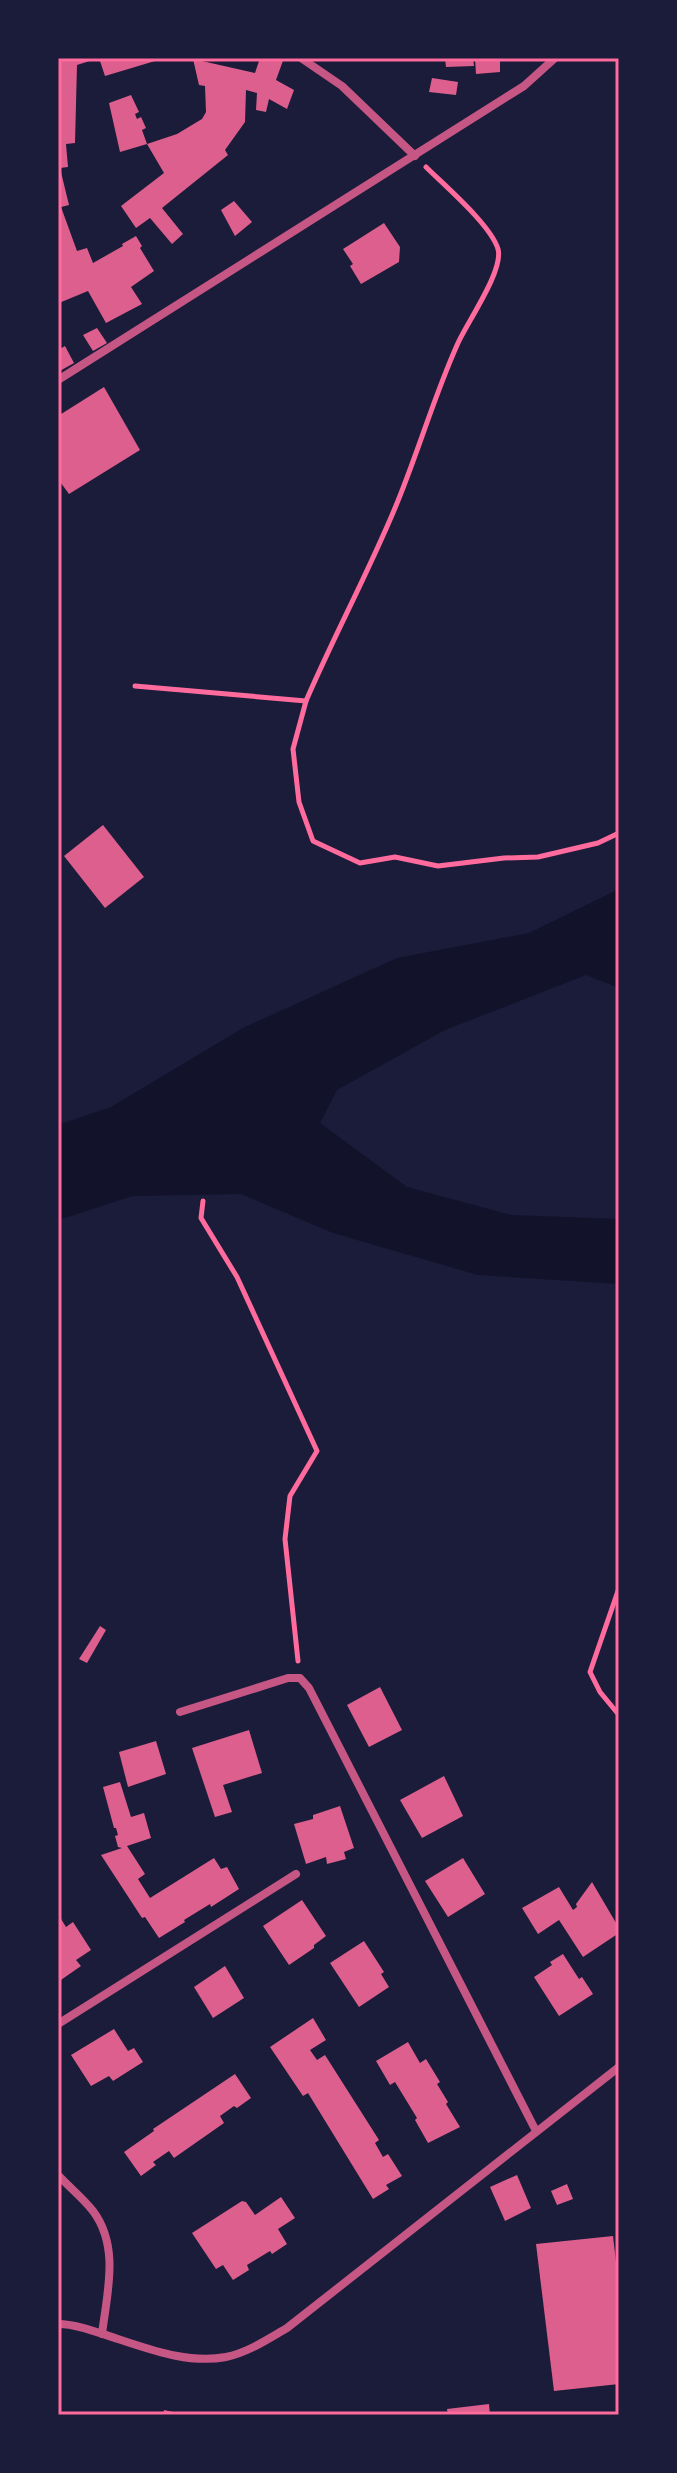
<svg xmlns="http://www.w3.org/2000/svg" width="677" height="2473" font-family="Quicksand,sans-serif">
<style>
.water{fill:#12122b}
.building{fill:#dd5f8e}
.lines{fill:none;stroke-linecap:round;stroke-linejoin:round}
.path{stroke:#ff6b9d;stroke-width:5}
.minor{stroke:#c65784;stroke-width:8}
.neatline{fill:none;stroke:#ff6b9d;stroke-width:3}
</style>
<rect width="100%" height="100%" fill="#1b1b3a"/>
<path class="water" d="M619,889V988L586,975L445,1030L337,1090L320,1123L407,1187L511,1215L619,1219V1284L478,1275L333,1233L241,1194L133,1196L58,1220V1125L111,1107L243,1028L397,958L529,933Z"/>
<g class="building">
<path d="M58,58H165L105,76L99,58L77,65L75,143L66,144L68,167L60,168L69,205L61,207L77,251L87,248L93,263L123,246L122,244L136,236L142,246L140,248L154,271L131,287L142,304L106,323L88,291L59,303L58,301Z"/>
<path d="M260,58H284L276,80L294,90L287,109L269,99L266,112L256,110L257,93L246,90L245,122L225,150L228,155L162,208L183,234L172,244L150,218L136,228L121,206L164,173L147,144L120,152L109,103L131,95L139,112L135,114L137,119L141,117L146,128L142,130L147,144L177,134L202,119L206,112L205,86L199,85L193,59L255,73Z"/>
<path d="M445,58H473L474,66L446,67Z"/>
<path d="M475,58H500V72L476,74Z"/>
<path d="M432,78L458,82L456,95L429,92Z"/>
<path d="M234,201L252,222L235,236L221,210Z"/>
<path d="M384,223L400,247L399,262L361,284L350,266L353,264L343,249Z"/>
<path d="M97,328L107,343L93,351L83,335Z"/>
<path d="M65,346L74,363L58,372V350Z"/>
<path d="M104,387L140,450L69,494L58,479V416Z"/>
<path d="M103,825L144,877L105,908L64,856Z"/>
<path d="M100,1626L106,1630L87,1663L79,1659Z"/>
<path d="M380,1687L402,1730L369,1747L347,1705Z"/>
<path d="M249,1730L262,1773L223,1785L232,1812L215,1817L192,1748Z"/>
<path d="M156,1741L166,1774L128,1787L119,1752Z"/>
<path d="M444,1776L463,1816L422,1838L400,1800Z"/>
<path d="M120,1782L131,1817L144,1813L151,1838L127,1846L145,1874L138,1879L150,1898L214,1858L221,1869L227,1867L239,1889L211,1907L210,1904L184,1920L185,1922L159,1938L145,1917L142,1918L101,1855L122,1848L118,1847L115,1836L118,1835L116,1828H114L103,1787Z"/>
<path d="M340,1806L354,1848L344,1852L346,1859L327,1864L326,1857L306,1864L294,1824L313,1819V1815Z"/>
<path d="M463,1858L485,1894L448,1917L425,1881Z"/>
<path d="M592,1882L619,1928V1933L583,1957L559,1920L538,1934L522,1908L559,1887L573,1910L577,1907L576,1904Z"/>
<path d="M302,1900L326,1936L314,1945V1948L289,1965L263,1926Z"/>
<path d="M58,1914L66,1927L73,1922L91,1950L76,1960L81,1966L58,1982Z"/>
<path d="M364,1941L384,1972L381,1974L389,1987L359,2007L330,1963Z"/>
<path d="M563,1954L579,1979L582,1977L593,1994L559,2016L534,1977L552,1965L550,1962Z"/>
<path d="M225,1966L244,1998L213,2018L194,1987Z"/>
<path d="M313,2018L326,2040L310,2050L317,2060L325,2055L379,2140L375,2143L383,2157L388,2154L402,2176L386,2185L389,2189L373,2199L308,2093L303,2096L270,2047Z"/>
<path d="M114,2029L128,2051L134,2048L143,2062L113,2081L109,2076L91,2086L71,2055Z"/>
<path d="M408,2042L420,2063L426,2059L440,2082L437,2084L448,2102L446,2104L460,2127L428,2143L415,2120L417,2118L395,2082L390,2085L376,2061Z"/>
<path d="M235,2074L251,2098L237,2108L234,2106L220,2116L224,2123L174,2158L169,2151L153,2162L156,2165L141,2176L124,2152L154,2131L153,2129Z"/>
<path d="M517,2175L531,2208L505,2221L490,2187Z"/>
<path d="M567,2184L573,2199L557,2205L551,2191Z"/>
<path d="M281,2197L295,2218L278,2229L287,2244L272,2254L270,2251L247,2265L249,2270L233,2280L223,2265L216,2269L192,2233L242,2201L246,2202L255,2215Z"/>
<path d="M613,2236L619,2288V2384L554,2391L536,2244Z"/>
<path d="M489,2404L490,2415H448L447,2409Z"/>
<path d="M164,2410L182,2414V2415H163Z"/>
</g>
<g class="lines">
<g class="path">
<path d="M135,686L306,701C334,636 368,573 395,508C418,453 434,396 458,343C468,321 504,270 498,249C491,225 444,185 426,167"/>
<path d="M306,701L293,749L299,802L313,841L360,863L395,857L438,866L504,858L538,857L598,843L619,833"/>
<path d="M203,1201L201,1218L237,1277L317,1451L290,1496L285,1539L298,1661"/>
<path d="M619,1588L590,1672L600,1692L619,1715"/>
</g>
<g class="minor">
<path d="M301,58L342,86L415,156"/>
<path d="M58,380L524,86L555,58"/>
<path d="M180,1712L288,1678H300L309,1688L536,2131"/>
<path d="M58,2024L296,1874"/>
<path d="M58,2175C69,2187 83,2198 93,2211C120,2247 107,2293 102,2334"/>
<path d="M58,2324C77,2324 99,2333 118,2339C152,2350 189,2364 226,2357C247,2353 268,2339 287,2328L619,2067"/>
</g>
</g>
<rect width="677" height="2473" fill="none" stroke="#1b1b3a" stroke-width="120"/>
<rect x="60" y="60" width="557" height="2353" class="neatline"/>
</svg>
